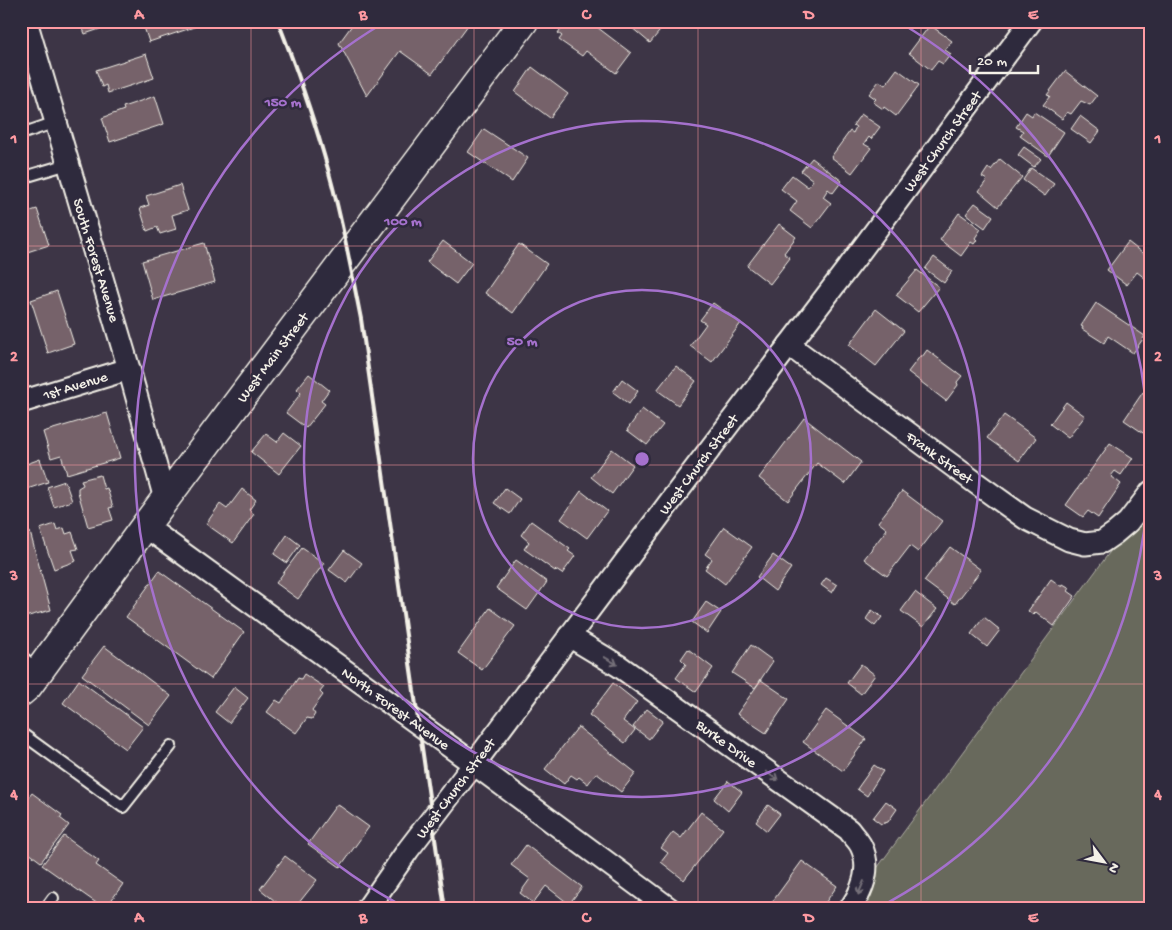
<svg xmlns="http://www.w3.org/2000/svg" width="1172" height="930" font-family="'Gochi Hand',sans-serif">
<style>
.green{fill:#67695b;stroke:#aeada2}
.building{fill:#76626a;stroke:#f4f1e8}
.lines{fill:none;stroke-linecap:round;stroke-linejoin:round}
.lane-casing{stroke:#f4f1e8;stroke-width:14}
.street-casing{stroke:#f4f1e8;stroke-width:25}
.secondary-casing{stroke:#f4f1e8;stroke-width:31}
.lane{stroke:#2f2a3d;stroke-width:10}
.street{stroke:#2f2a3d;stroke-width:21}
.secondary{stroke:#2f2a3d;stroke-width:28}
.rail{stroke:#f4f1e8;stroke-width:4}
.oneway{stroke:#747079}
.grid{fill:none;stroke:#ff9aa2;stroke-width:1;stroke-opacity:0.55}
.ring{fill:none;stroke:#a571cd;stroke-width:2.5}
.labels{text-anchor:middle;stroke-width:5;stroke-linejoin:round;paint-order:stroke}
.street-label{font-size:15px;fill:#f4f1e8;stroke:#2f2a3d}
.centre{fill:#a571cd;stroke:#2f2a3d;stroke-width:2.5}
.ring-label{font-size:15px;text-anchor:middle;font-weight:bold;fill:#a571cd;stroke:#2f2a3d;stroke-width:5;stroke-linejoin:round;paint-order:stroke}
.neatline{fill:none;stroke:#ff9aa2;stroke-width:2}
.grid-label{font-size:16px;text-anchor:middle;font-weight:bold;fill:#ff9aa2}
</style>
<rect width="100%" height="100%" fill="#3d3546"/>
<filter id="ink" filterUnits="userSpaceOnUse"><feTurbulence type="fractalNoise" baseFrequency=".02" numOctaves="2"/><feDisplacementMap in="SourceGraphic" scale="10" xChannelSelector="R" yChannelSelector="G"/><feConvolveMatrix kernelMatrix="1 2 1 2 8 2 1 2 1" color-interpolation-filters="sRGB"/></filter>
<g filter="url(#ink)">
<path class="green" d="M1151,496V909H847Z"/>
<g class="building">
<path d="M80,21H123L85,34Z"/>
<path d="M142,21H212L149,42Z"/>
<path d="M355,21H471L432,74L400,51L367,96L339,43Z"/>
<path d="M566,21H589L631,53L616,73L586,51L582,56L559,40L562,36L558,33Z"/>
<path d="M635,21H656L663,27L650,43L631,27Z"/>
<path d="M930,25L952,41L945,50L951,54L943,64L938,61L931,70L909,53Z"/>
<path d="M146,54L154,78L108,93L106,85L102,87L96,70Z"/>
<path d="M532,67L568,94L550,118L515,92Z"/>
<path d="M897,69L919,85L896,116L884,107L883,109L873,102L876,99L869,94L879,81L885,85Z"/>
<path d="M1065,71L1097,96L1090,105L1081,101L1071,114L1067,112L1062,119L1043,105L1050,96L1047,95Z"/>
<path d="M155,96L164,124L110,142L102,118L124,110L123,107Z"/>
<path d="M1026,112L1032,116L1034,112L1064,132L1048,156L1020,136L1023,131L1016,127Z"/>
<path d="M861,114L880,127L871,139L869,137L864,144L871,148L852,173L831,157L850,131L853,133L856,127L853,125Z"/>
<path d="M1080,116L1100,131L1091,143L1071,129Z"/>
<path d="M484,129L528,158L512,182L468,152Z"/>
<path d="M1024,147L1041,159L1034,167L1018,155Z"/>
<path d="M812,158L842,181L833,193L828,189L823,197L831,203L812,228L790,211L797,201L781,189L792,175L808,187L813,180L801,171Z"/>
<path d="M1000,159L1022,177L998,207L979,191L987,180L982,177L988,168L991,170Z"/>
<path d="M1031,168L1054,184L1045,196L1023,180Z"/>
<path d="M180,185L188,210L172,215L176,229L160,234L157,227L147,231L140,208L149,205L146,196Z"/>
<path d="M975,203L993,216L985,228L966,214Z"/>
<path d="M37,209L49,245L21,254V214Z"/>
<path d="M959,213L981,229L975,238L977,240L974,244L971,242L961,256L940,240Z"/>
<path d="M779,224L796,237L784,253L790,258L770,284L747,266Z"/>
<path d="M443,241L472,263L456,284L427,262Z"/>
<path d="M1128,242L1151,260V274L1146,279L1137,272L1127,285L1107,270Z"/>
<path d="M204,243L215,282L153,300L142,261Z"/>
<path d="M519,244L547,264L513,313L485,293Z"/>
<path d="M934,257L952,271L944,283L925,269Z"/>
<path d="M917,270L939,287L918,312L896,295Z"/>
<path d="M57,291L74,344L48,353L31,300Z"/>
<path d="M713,303L741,323L712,362L690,346L706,324L700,320Z"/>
<path d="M1096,303L1145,336L1133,353L1108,336L1104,343L1082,329L1083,327L1081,326Z"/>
<path d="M876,309L904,331L876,366L849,345Z"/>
<path d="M927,350L962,376L957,382L958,385L946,401L908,372L921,355L922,357Z"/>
<path d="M676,366L696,381L678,405L657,390Z"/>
<path d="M309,374L329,390L321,401L325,404L306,428L286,413L301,393L297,389Z"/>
<path d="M622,379L638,391L629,404L613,392Z"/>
<path d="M1143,392L1151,397V433L1149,437L1124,420Z"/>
<path d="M1066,402L1085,416L1068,438L1050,424Z"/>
<path d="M642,409L663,425L647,445L627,430Z"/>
<path d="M107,413L120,458L67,474L61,455L51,458L43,432Z"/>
<path d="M1004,415L1036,438L1019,461L987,438Z"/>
<path d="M804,418L861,462L845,484L817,463L788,501L759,478Z"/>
<path d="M284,433L301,446L279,474L251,452L266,434L277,442Z"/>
<path d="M1110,443L1133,458L1121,475L1115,471L1111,476L1121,484L1098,518L1088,511L1083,517L1066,505Z"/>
<path d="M612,449L633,465L612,494L591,477Z"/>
<path d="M40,459L48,482L24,490L21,483V466Z"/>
<path d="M100,475L104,489L107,488L113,507L109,508L113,520L88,527L78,492V488L83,485L81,480Z"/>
<path d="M65,481L72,501L54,507L47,487Z"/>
<path d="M505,488L520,499L510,514L494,503Z"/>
<path d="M242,489L256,500L249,510L254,514L233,543L206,524L220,504L227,509Z"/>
<path d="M581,491L607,511L587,538L561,519Z"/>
<path d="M902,491L942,521L918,552L910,546L887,576L864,559L887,529L878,522Z"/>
<path d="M531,521L570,549L568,551L575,556L562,574L556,570L555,571L524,549L529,542L521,535Z"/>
<path d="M55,524L57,530L64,528L66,534L72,532L78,549L72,550L76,561L54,569L40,529Z"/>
<path d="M724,527L752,547L725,584L705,569L712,559L705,554Z"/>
<path d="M30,532L51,610L21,618V535Z"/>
<path d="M287,535L300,545L287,563L274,554Z"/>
<path d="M950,547L981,570L955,604L924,581Z"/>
<path d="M302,548L324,563L298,599L276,583Z"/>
<path d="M344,550L362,563L347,583L329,570Z"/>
<path d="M773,555L791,568L775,591L757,577Z"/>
<path d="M516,560L547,582L527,610L496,588Z"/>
<path d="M159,571L244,632L211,679L126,617Z"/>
<path d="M826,578L837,585L832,593L821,585Z"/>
<path d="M1051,579L1062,587L1063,584L1070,588L1068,591L1075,596L1054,626L1036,612L1033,615L1028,611Z"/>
<path d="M915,592L937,609L923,627L901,611Z"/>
<path d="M706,602L721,612L707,633L692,622Z"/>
<path d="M490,608L515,626L482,670L458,653Z"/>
<path d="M872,610L882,617L875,626L866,619Z"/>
<path d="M984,617L1000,630L987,647L971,634Z"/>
<path d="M751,645L773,661L755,688L732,673Z"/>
<path d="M104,646L171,696L149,725L82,675Z"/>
<path d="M688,649L713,668L696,692L676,678L686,664L681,659Z"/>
<path d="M861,664L875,675L861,694L847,683Z"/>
<path d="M304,674L324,687L320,692L323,695L312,710L315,714L312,719L307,718L296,733L267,712L276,700L281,703L298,678L301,679Z"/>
<path d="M79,680L143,727L126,749L63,703Z"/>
<path d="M761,680L789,699L766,733L737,714Z"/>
<path d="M613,683L637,702L623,721L635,730L625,743L589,715Z"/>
<path d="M234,687L248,698L229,723L215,712Z"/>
<path d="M647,709L663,721L649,739L633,727Z"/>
<path d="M826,710L866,739L843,771L803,742Z"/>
<path d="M578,727L636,773L621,792L596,773L588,784L579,777L577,779L571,775L564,784L545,769Z"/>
<path d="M874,765L883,771L867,796L857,789Z"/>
<path d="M728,781L742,792L728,811L714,799Z"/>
<path d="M32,793L62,815L60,818L69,825L41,862L21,847V807Z"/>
<path d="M886,801L897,809L888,822L881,824L873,818Z"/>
<path d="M337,804L369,827L340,867L308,844Z"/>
<path d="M768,805L780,814L767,831L756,822Z"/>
<path d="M701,812L723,829L684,880L661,862L668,853L661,848L673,832L681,838Z"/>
<path d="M64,836L99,861L96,865L123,884L105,909L42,865Z"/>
<path d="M526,845L582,887L569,904L546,886L533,903L520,893L530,879L511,865Z"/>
<path d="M285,856L317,880L294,909H285L260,889Z"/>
<path d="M802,861L837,886L821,909H767Z"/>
<path d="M251,902L260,909H246Z"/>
</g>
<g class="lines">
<g class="lane-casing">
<g id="lane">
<path d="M21,63L37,57"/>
<path d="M21,134L56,122"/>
<path d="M21,178L68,164"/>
<path d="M21,656L38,670"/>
<path d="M21,733L123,807L171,746"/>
<path d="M45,909L53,898"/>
</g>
</g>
<g class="street-casing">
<g id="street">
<path d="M26,21L129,369L165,499"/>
<path d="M789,345L976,483L1025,518L1069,540L1085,544L1102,542L1115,533L1128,522L1151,492"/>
<path d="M21,402L129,369"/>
<path d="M145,526L474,764L670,909"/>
<path d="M569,636L619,666L849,830C852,835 858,840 861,846C872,868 863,890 850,909"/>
<path d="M367,909L408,850L474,764L672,499L856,257L1031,21"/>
</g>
</g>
<g class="secondary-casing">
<path id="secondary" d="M21,692L28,686L145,526L524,21"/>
</g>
<use href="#lane" class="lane"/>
<use href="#street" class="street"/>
<use href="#secondary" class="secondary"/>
<path class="rail" d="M278,21C295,65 311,110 324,155C340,209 350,264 361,319L445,909"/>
</g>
<defs><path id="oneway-shaft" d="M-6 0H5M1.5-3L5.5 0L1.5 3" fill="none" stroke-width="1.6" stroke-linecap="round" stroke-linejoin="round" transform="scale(1.25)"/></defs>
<g class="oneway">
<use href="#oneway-shaft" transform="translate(611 661) rotate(31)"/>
<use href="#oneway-shaft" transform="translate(772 776) rotate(36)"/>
<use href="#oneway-shaft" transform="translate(861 888) rotate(113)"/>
</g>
</g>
<path class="grid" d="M251,21V909M474,21V909M698,21V909M921,21V909M21,246H1151M21,465H1151M21,684H1151"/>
<g class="ring">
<circle cx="642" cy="459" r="169"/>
<circle cx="642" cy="459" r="338"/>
<path d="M408 909A507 507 0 0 1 385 22M899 22A507 507 0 0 1 876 909"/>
</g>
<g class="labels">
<g class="street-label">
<text transform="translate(942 141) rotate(-54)" y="5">West Church Street</text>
<text transform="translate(97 260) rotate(73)" y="5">South Forest Avenue</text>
<text transform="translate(272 357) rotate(-53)" y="5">West Main Street</text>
<text transform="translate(75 385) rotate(-17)" y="5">1st Avenue</text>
<text transform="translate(940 457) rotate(36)" y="5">Frank Street</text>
<text transform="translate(698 464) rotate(-53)" y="5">West Church Street</text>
<text transform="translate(396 708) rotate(36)" y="5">North Forest Avenue</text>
<text transform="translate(727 743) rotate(36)" y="5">Burke Drive</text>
<text transform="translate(455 788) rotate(-53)" y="5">West Church Street</text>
</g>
</g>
<circle cx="642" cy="459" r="8" class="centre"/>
<g class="ring-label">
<text x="283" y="106">150 m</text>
<text x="403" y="225">100 m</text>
<text x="522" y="345">50 m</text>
</g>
<rect width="1172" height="930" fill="none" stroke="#2f2a3d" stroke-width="55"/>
<g transform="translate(1104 862) rotate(122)" stroke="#2f2a3d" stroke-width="4" paint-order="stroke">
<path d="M0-4L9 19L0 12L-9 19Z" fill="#f4f1e8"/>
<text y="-8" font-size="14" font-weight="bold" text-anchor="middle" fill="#f4f1e8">N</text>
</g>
<path d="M970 65v8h68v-8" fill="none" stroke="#f4f1e8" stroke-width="2.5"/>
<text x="977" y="65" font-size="15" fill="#f4f1e8" stroke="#2f2a3d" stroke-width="4" paint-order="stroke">20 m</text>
<rect x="28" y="28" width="1116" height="874" class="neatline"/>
<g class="grid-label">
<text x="139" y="19">A</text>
<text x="363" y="19">B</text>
<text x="586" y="19">C</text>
<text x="809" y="19">D</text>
<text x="1033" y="19">E</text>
<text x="14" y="143">1</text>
<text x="1158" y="143">1</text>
<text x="14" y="361">2</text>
<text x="1158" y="361">2</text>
<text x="14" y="580">3</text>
<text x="1158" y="580">3</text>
<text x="14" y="799">4</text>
<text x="1158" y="799">4</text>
<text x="139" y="922">A</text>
<text x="363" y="922">B</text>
<text x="586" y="922">C</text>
<text x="809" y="922">D</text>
<text x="1033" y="922">E</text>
</g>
</svg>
